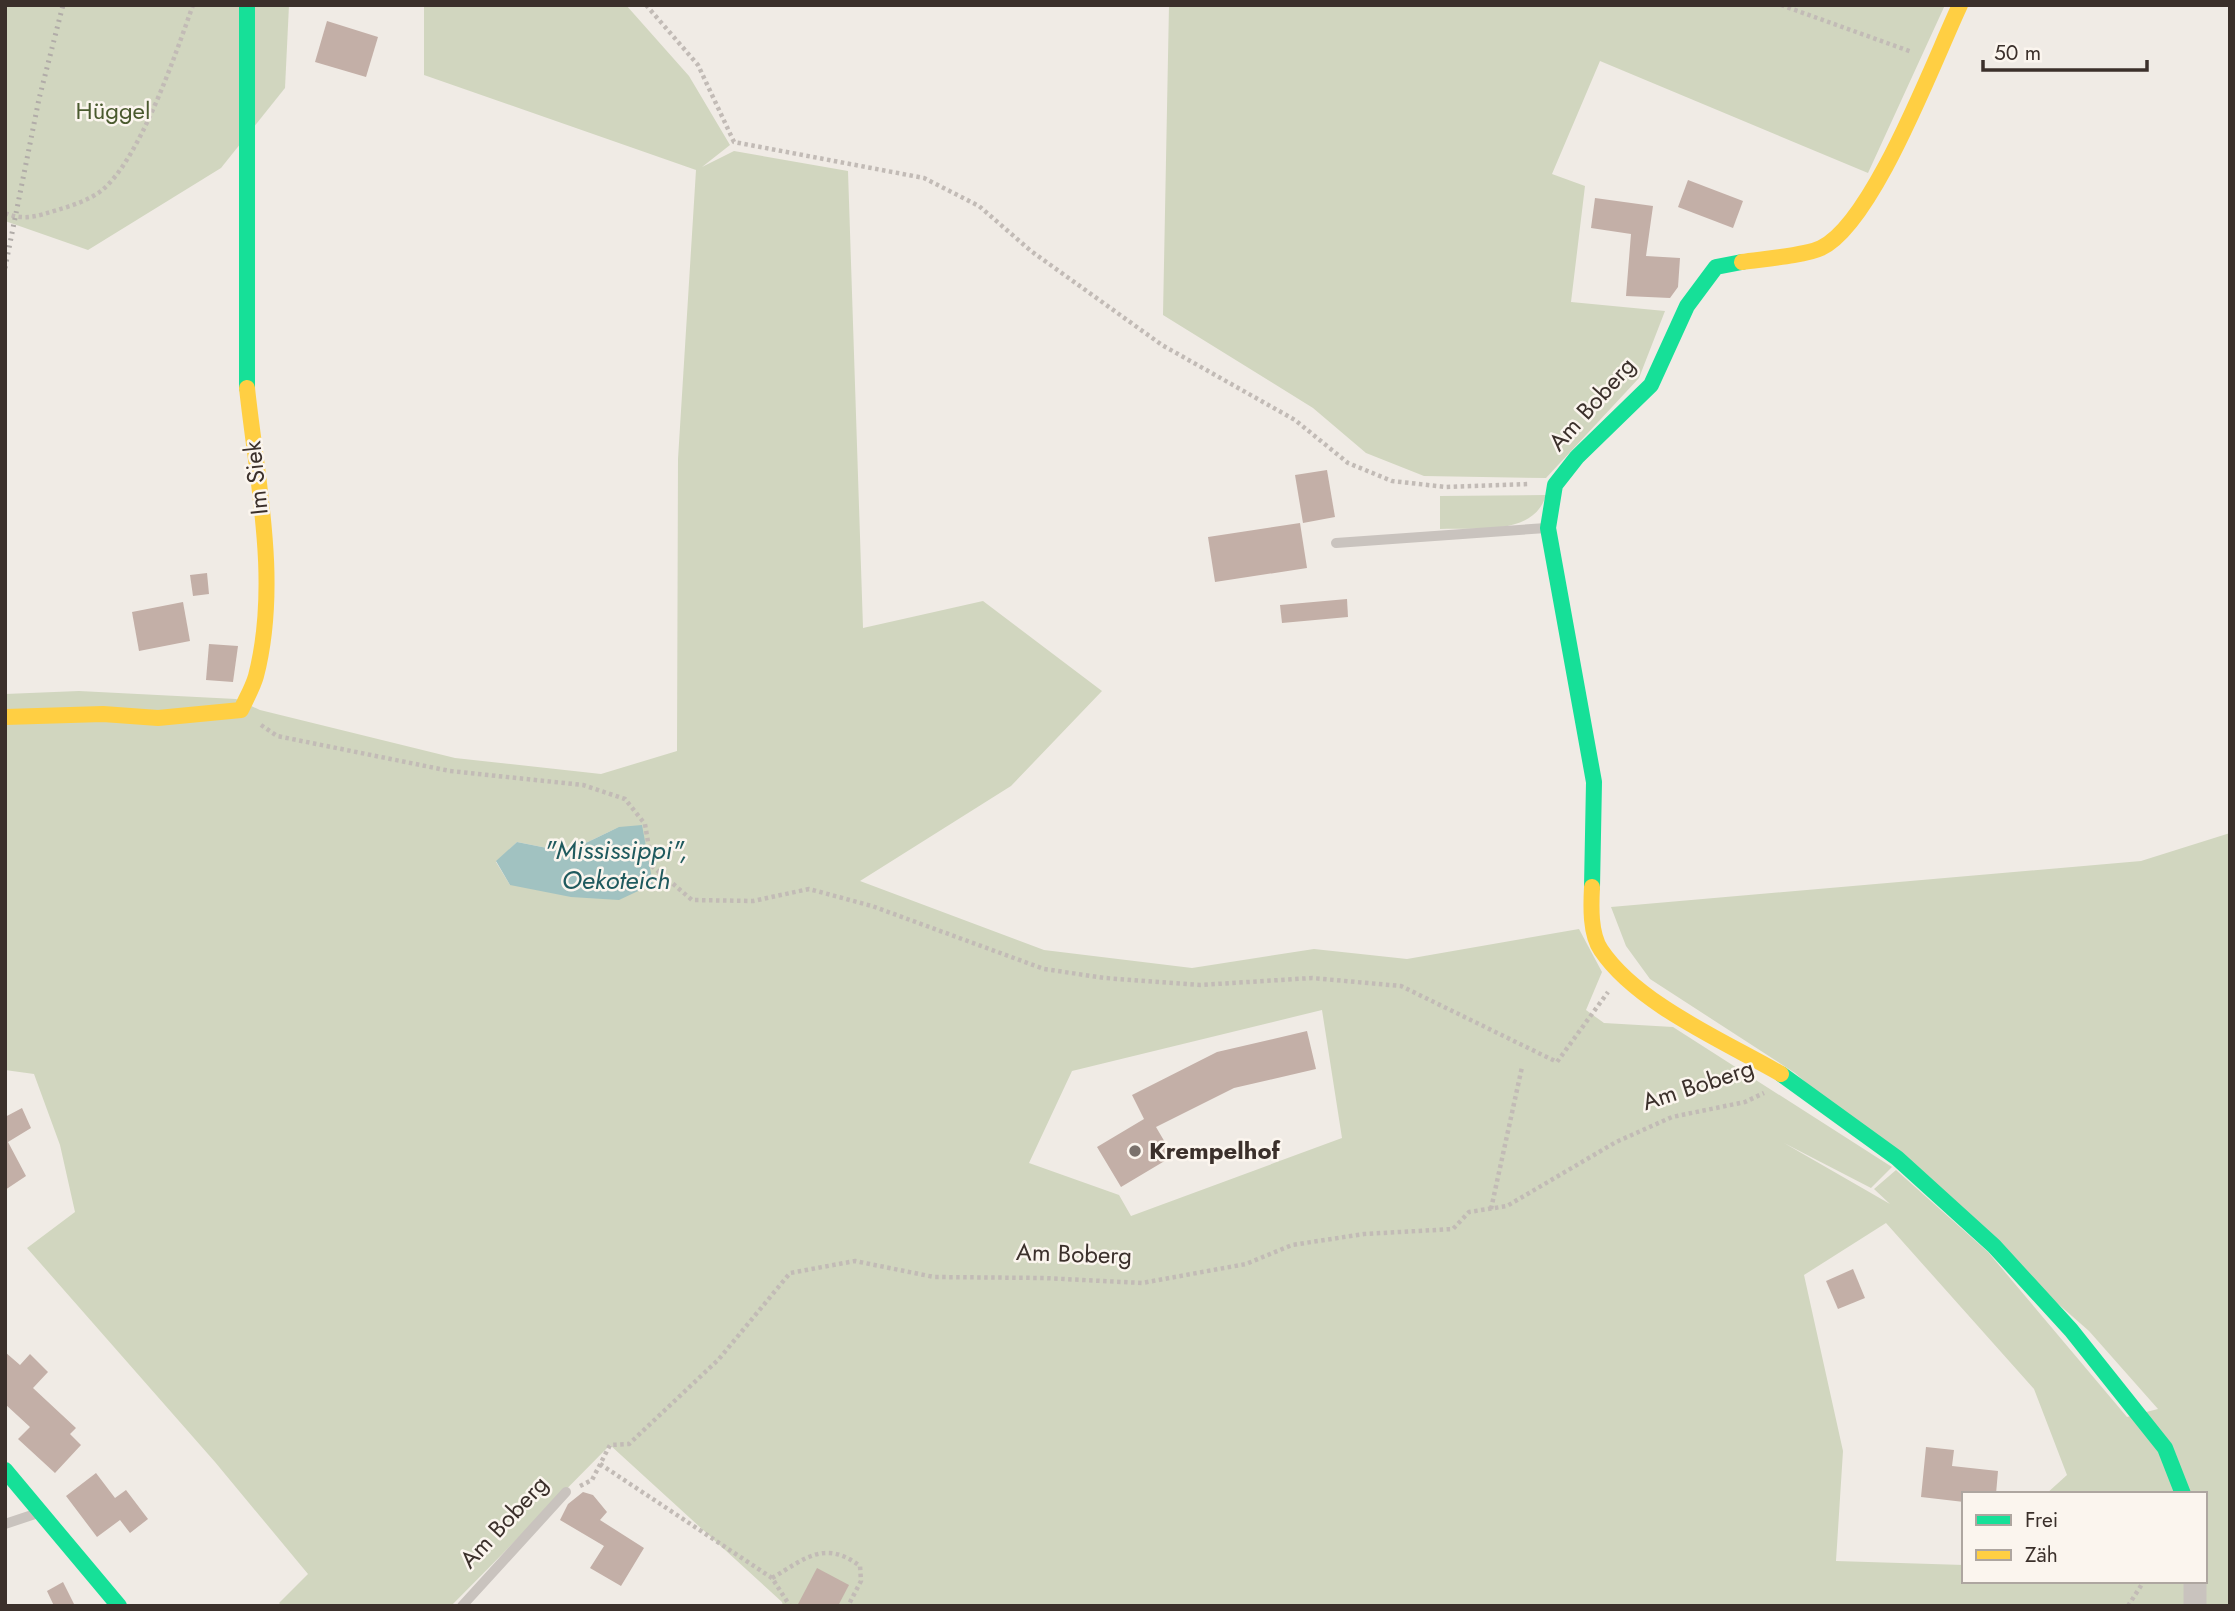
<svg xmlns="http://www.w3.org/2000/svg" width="2235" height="1611" font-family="Jost,sans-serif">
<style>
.green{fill:#d1d6bf;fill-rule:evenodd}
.water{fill:#a1c2c1}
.building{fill:#c3afa7}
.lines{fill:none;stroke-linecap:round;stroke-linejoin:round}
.path{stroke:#c2bbb6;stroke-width:4.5;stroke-dasharray:3.5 3.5;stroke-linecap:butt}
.lane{stroke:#c9c3be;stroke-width:10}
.street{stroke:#c9c3be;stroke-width:23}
.fast{stroke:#16e098;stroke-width:16}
.slow{stroke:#ffcf43;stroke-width:16}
.rail{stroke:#b1aca8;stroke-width:5;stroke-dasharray:2 5;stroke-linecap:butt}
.poi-dot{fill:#7a716c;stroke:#fbf5ee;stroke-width:2.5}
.labels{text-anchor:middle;stroke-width:5;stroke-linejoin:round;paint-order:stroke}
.park-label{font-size:24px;fill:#4a5a2e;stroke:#fbf5ee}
.street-label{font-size:24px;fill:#3b302b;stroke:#fbf5ee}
.poi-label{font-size:24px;font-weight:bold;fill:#3b302b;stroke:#fbf5ee;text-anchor:start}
.water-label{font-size:26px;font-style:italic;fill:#1f5a5e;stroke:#fbf5ee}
</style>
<rect width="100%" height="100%" fill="#f0ebe5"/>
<g class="green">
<path d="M5,5H289L285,88L221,168L88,250L5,221Z"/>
<path d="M424,5H626L689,76L730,145L702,167L734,151L848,171L863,628L983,601L1102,691L1011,786L860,881L1044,950L1192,968L1314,949L1407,959L1579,929L1602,972L1586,1010L1604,1023L1673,1027L1892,1167L1871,1188L1784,1143L1890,1204L1874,1189L1896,1170L1988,1252L2127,1417L2158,1409L2089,1331L1795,1073L1650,979L1626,946L1611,907L2141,861L2230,833V1606H783L782,1602L610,1445L451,1606H282L279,1603L308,1574L215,1462L27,1248L75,1212L60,1145L34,1074L5,1070V694L79,691L236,699L260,710L455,758L601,774L677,751L678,459L696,170L424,75ZM619,827L510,885L496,862L517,842L567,852ZM1322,1010L1342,1138L1131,1216L1119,1195L1029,1163L1072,1071ZM1886,1223L2034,1389L2067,1475L2046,1494H2205V1581H1964V1565L1836,1561L1843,1451L1804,1275Z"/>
<path d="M1169,5H1945L1868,173L1600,61L1552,174L1585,186L1571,302L1665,311L1639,378L1546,478L1424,476L1366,453L1313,408L1163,315Z"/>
<path d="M1546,495C1534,537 1475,527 1440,529V496Z"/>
</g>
<path class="water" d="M642,825L653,884L619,900L571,897L510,885L496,861L517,842L567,852L619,827Z"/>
<g class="building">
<path d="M327,21L378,37L366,77L315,62Z"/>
<path d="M1688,180L1743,201L1733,228L1678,207Z"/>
<path d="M1595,198L1653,206L1646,256L1680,258L1678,287L1670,298L1626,296L1631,234L1591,228Z"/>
<path d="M1327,470L1335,517L1303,523L1295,475Z"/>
<path d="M1300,523L1307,568L1215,582L1208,537Z"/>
<path d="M207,573L209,594L193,596L190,575Z"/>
<path d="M1347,599L1348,617L1282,623L1280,605Z"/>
<path d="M183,602L190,641L139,651L132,612Z"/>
<path d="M209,644L238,646L233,682L206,680Z"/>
<path d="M1307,1031L1316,1069L1234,1088L1156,1127L1173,1156L1121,1187L1097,1147L1144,1119L1132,1095L1217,1052Z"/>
<path d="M22,1108L31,1128L8,1142L26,1176L5,1190V1117Z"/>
<path d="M1853,1269L1865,1298L1838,1309L1826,1281Z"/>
<path d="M5,1352L20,1365L30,1354L48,1372L33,1388L76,1428L70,1434L81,1445L55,1473L18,1439L30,1427L5,1404Z"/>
<path d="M1926,1447L1954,1450L1952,1466L1998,1471L1996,1494H1964V1502L1921,1497Z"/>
<path d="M96,1473L115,1498L126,1490L148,1519L130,1533L120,1520L97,1537L66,1496Z"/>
<path d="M583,1492L593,1495L607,1512L600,1520L644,1548L621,1586L590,1568L604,1546L560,1520L568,1504Z"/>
<path d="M817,1568L849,1585L838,1606H797Z"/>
<path d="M63,1582L75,1606H54L47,1591Z"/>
</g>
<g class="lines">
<g class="path">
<path d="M646,5L698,65L734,142L924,178L979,206L1031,251L1162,345L1295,420L1348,463L1392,481L1446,487L1530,484"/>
<path d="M1781,5L1912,52"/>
<path d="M5,213C24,221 38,216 57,210C71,206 89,200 101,191C140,160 176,53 193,5"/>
<path d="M261,725L277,736L450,771L583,785L625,799L645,824L652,866L692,900L753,901L809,889L872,906L1044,969L1105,978L1200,985L1312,978L1401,986L1557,1062L1608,992"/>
<path d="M1491,1209L1522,1067"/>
<path d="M600,1464L772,1578L790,1606"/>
<path d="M580,1486L592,1480L610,1445L629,1444L719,1359L790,1273L855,1261L934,1277L1044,1278L1142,1283L1246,1264L1292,1245L1364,1234L1453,1229L1469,1212L1507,1206L1616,1142L1672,1117L1745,1102L1764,1093"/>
<path d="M772,1578C805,1559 824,1539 860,1566L861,1581L848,1606"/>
<path d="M2128,1606L2144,1581"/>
</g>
<g class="lane">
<path d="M1336,543L1546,528"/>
<path d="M5,1524L38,1513"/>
<path d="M462,1606L566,1492"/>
</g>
<path class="street" d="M2195,1581V1606"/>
<g class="fast">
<path d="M247,5V388"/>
<path d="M1592,887L1594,782L1548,528L1555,485L1577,457L1651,385L1687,306L1716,267L1742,262"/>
<path d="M1781,1074L1897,1158L1994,1246L2071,1330L2165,1448L2183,1494"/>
<path d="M5,1470L119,1606"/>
</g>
<g class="slow">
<path d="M1742,262C1762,259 1804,256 1821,248C1873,224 1934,60 1960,5"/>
<path d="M5,717L103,714L158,718L241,710C246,699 253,687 256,676C280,583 257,481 247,388"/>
<path d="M1592,887C1591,906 1590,934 1601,950C1637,1004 1726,1042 1781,1074"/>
</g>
<path class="rail" d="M5,268L39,99L63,5"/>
</g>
<circle class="poi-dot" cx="1135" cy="1151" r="7"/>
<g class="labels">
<g class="park-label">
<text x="113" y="119">Hüggel</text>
</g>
<g class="street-label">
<text transform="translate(1592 404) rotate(-48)" y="8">Am Boberg</text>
<text transform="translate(256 478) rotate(-96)" y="8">Im Siek</text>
<text transform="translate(1698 1085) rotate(-18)" y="8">Am Boberg</text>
<text transform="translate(1074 1254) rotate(2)" y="8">Am Boberg</text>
<text transform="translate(504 1522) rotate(-47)" y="8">Am Boberg</text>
</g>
<g class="poi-label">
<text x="1149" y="1159">Krempelhof</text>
</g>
<g class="water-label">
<text x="616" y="859">"Mississippi",<tspan x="616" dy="30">Oekoteich</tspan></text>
</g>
</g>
<rect width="2235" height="1611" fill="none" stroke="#3b302b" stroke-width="14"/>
<rect x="1962" y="1492" width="245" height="91" fill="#fbf5ee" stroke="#aea6a0" stroke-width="2"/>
<rect x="1976" y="1515" width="35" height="10" fill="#16e098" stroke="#aea6a0" stroke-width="2"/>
<text x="2025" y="1527" font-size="21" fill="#3b302b">Frei</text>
<rect x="1976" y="1550" width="35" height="10" fill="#ffcf43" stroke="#aea6a0" stroke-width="2"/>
<text x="2025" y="1562" font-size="21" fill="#3b302b">Zäh</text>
<path d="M1983 60v10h164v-10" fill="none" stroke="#3b302b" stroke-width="3.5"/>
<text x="1994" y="60" font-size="21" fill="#3b302b" stroke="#fbf5ee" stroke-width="5" paint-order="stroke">50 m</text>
</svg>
